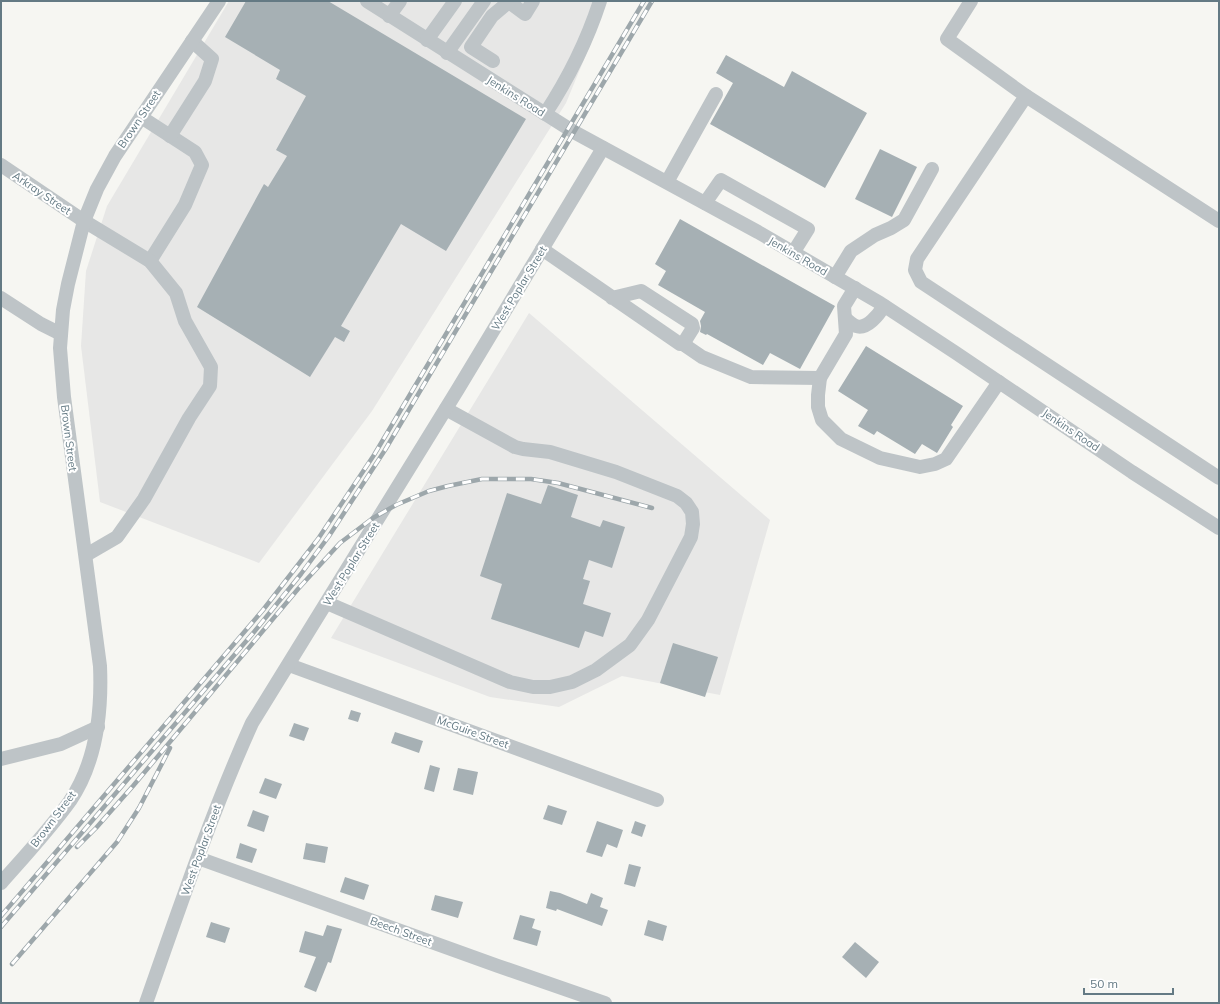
<svg xmlns="http://www.w3.org/2000/svg" width="1220" height="1004" font-family="Mulish,sans-serif">
<style>
.built{fill:#e7e7e6}
.building{fill:#a6b0b4}
.lines{fill:none;stroke-linecap:round;stroke-linejoin:round}
.minor{stroke:#bec4c7;stroke-width:14}
.rail-casing{stroke:#9da7ab;stroke-width:4.5}
.rail{stroke:#fff;stroke-width:3;stroke-dasharray:9;stroke-linecap:butt}
.labels{text-anchor:middle;stroke-width:4;stroke-linejoin:round;paint-order:stroke}
.street-label{font-size:11px;fill:#647a84;stroke:#fff}
</style>
<rect width="100%" height="100%" fill="#f6f6f2"/>
<g class="built">
<path d="M229,1H600L595,33L566,103L372,411L259,563L100,502L81,346L86,271L107,206Z"/>
<path d="M529,313L770,520L720,695L622,676L559,707L490,697L331,638Z"/>
</g>
<g class="building">
<path d="M246,1H328L526,119L446,251L401,224L341,326L350,331L344,342L335,337L310,377L197,307L264,184L268,187L287,156L276,150L306,96L276,79L280,70L225,37Z"/>
<path d="M726,55L784,87L792,71L867,113L825,188L710,124L733,83L716,73Z"/>
<path d="M880,149L917,167L892,217L855,199Z"/>
<path d="M680,219L835,306L800,369L770,353L763,365L707,334L706,335L700,332L701,326L700,321L705,312L658,285L666,271L655,264Z"/>
<path d="M866,346L963,406L951,425L953,427L937,453L922,444L915,454L877,431L874,435L858,426L868,410L838,391Z"/>
<path d="M548,485L578,495L571,517L600,527L603,520L625,527L612,568L589,560L583,579L590,581L583,604L611,613L603,637L585,631L579,648L491,619L502,584L480,576L507,493L541,504Z"/>
<path d="M673,643L718,657L705,697L660,683Z"/>
<path d="M351,710L361,713L358,722L348,719Z"/>
<path d="M294,723L309,728L304,741L289,736Z"/>
<path d="M395,732L423,741L419,753L391,743Z"/>
<path d="M430,765L440,768L434,792L424,789Z"/>
<path d="M458,768L478,772L473,795L453,790Z"/>
<path d="M265,778L282,784L276,799L259,793Z"/>
<path d="M548,805L567,811L562,825L543,819Z"/>
<path d="M253,810L269,816L264,832L247,826Z"/>
<path d="M597,821L623,830L617,848L607,844L602,857L586,852Z"/>
<path d="M635,821L646,825L642,837L631,833Z"/>
<path d="M240,843L257,849L252,863L236,858Z"/>
<path d="M306,843L328,847L325,863L303,859Z"/>
<path d="M629,864L641,867L635,887L624,884Z"/>
<path d="M345,877L369,885L364,900L340,892Z"/>
<path d="M550,891L560,893L587,904L591,893L603,898L600,907L608,910L602,926L557,909L556,911L546,908Z"/>
<path d="M435,895L463,902L458,918L431,910Z"/>
<path d="M520,915L535,919L532,928L541,931L537,946L513,939Z"/>
<path d="M648,920L667,926L663,941L644,935Z"/>
<path d="M211,922L230,928L225,943L206,937Z"/>
<path d="M327,925L342,929L331,963L328,962L316,992L304,987L316,957L299,952L305,931L323,936Z"/>
<path d="M855,942L879,962L866,978L842,957Z"/>
</g>
<g class="lines">
<g class="minor">
<path d="M367,1L574,132L758,232L880,303L956,353L1132,472L1219,528"/>
<path d="M971,1L947,39L1026,96L917,259L915,270L921,282L1219,478"/>
<path d="M509,2L525,14L533,1"/>
<path d="M389,16L400,1"/>
<path d="M427,40L455,1"/>
<path d="M447,53L484,1"/>
<path d="M493,61L471,47L492,16L510,1"/>
<path d="M1026,96L1219,221"/>
<path d="M545,114C568,79 587,41 600,1"/>
<path d="M141,117L195,152L202,165L185,205L150,261"/>
<path d="M170,136L205,81L212,59L192,41"/>
<path d="M1,165L84,221L150,261L176,293L185,321L211,367L210,386L189,418L144,499L117,537L86,555"/>
<path d="M667,182L716,94"/>
<path d="M705,203L721,180L808,229L793,253"/>
<path d="M542,249L680,344H683L693,328L692,324L641,291L612,298"/>
<path d="M835,277L851,251L875,235L891,228L904,220L932,169"/>
<path d="M855,288L844,306L846,334L820,378L818,395V407L822,420L841,439L880,458L920,467L935,464L946,459L999,382"/>
<path d="M1,298L41,324L61,334"/>
<path d="M845,318C848,321 852,325 856,326C867,330 879,314 884,306"/>
<path d="M683,344L702,357L751,377L820,378"/>
<path d="M327,603L510,682L533,687H550L572,682L596,670L630,645L648,620L691,537L693,524L692,512L686,503L677,496L616,472L550,452L523,449L515,447L446,409"/>
<path d="M289,665L657,800"/>
<path d="M1,759L61,744L98,727"/>
<path d="M198,858L498,966L605,1003"/>
<path d="M1,883C24,857 50,829 70,801C97,761 102,712 100,666L64,397L60,348L63,310L68,284L84,221L97,189L115,156L219,1"/>
<path d="M146,1003C179,909 211,814 252,723L458,389L603,148"/>
</g>
<g class="rail-casing">
<g id="rail">
<path d="M77,847L96,828L133,786L298,589L340,543L373,518L396,505L429,491L448,486L482,479H531L558,483L652,508"/>
<path d="M1,916L263,610L318,539L374,455L644,1"/>
<path d="M1,927L254,632L301,574L329,536L385,450L652,1"/>
<path d="M12,964L117,842L139,808L170,748"/>
</g>
</g>
<use href="#rail" class="rail"/>
</g>
<g class="labels">
<g class="street-label">
<text transform="translate(516 96) rotate(32)" y="4">Jenkins Road</text>
<text transform="translate(139 119) rotate(-56)" y="4">Brown Street</text>
<text transform="translate(42 193) rotate(34)" y="4">Arkray Street</text>
<text transform="translate(798 256) rotate(30)" y="4">Jenkins Road</text>
<text transform="translate(519 288) rotate(-59)" y="4">West Poplar Street</text>
<text transform="translate(1071 430) rotate(34)" y="4">Jenkins Road</text>
<text transform="translate(69 438) rotate(83)" y="4">Brown Street</text>
<text transform="translate(351 564) rotate(-58)" y="4">West Poplar Street</text>
<text transform="translate(473 732) rotate(20)" y="4">McGuire Street</text>
<text transform="translate(53 819) rotate(-53)" y="4">Brown Street</text>
<text transform="translate(201 850) rotate(-70)" y="4">West Poplar Street</text>
<text transform="translate(401 931) rotate(20)" y="4">Beech Street</text>
</g>
</g>
<rect width="1220" height="1004" fill="none" stroke="#647a84" stroke-width="4"/>
<path d="M1084 988v6h89v-6" fill="none" stroke="#647a84" stroke-width="2"/>
<text x="1090" y="988" font-size="12" fill="#647a84" stroke="#ffffff" stroke-width="3" paint-order="stroke">50 m</text>
</svg>
